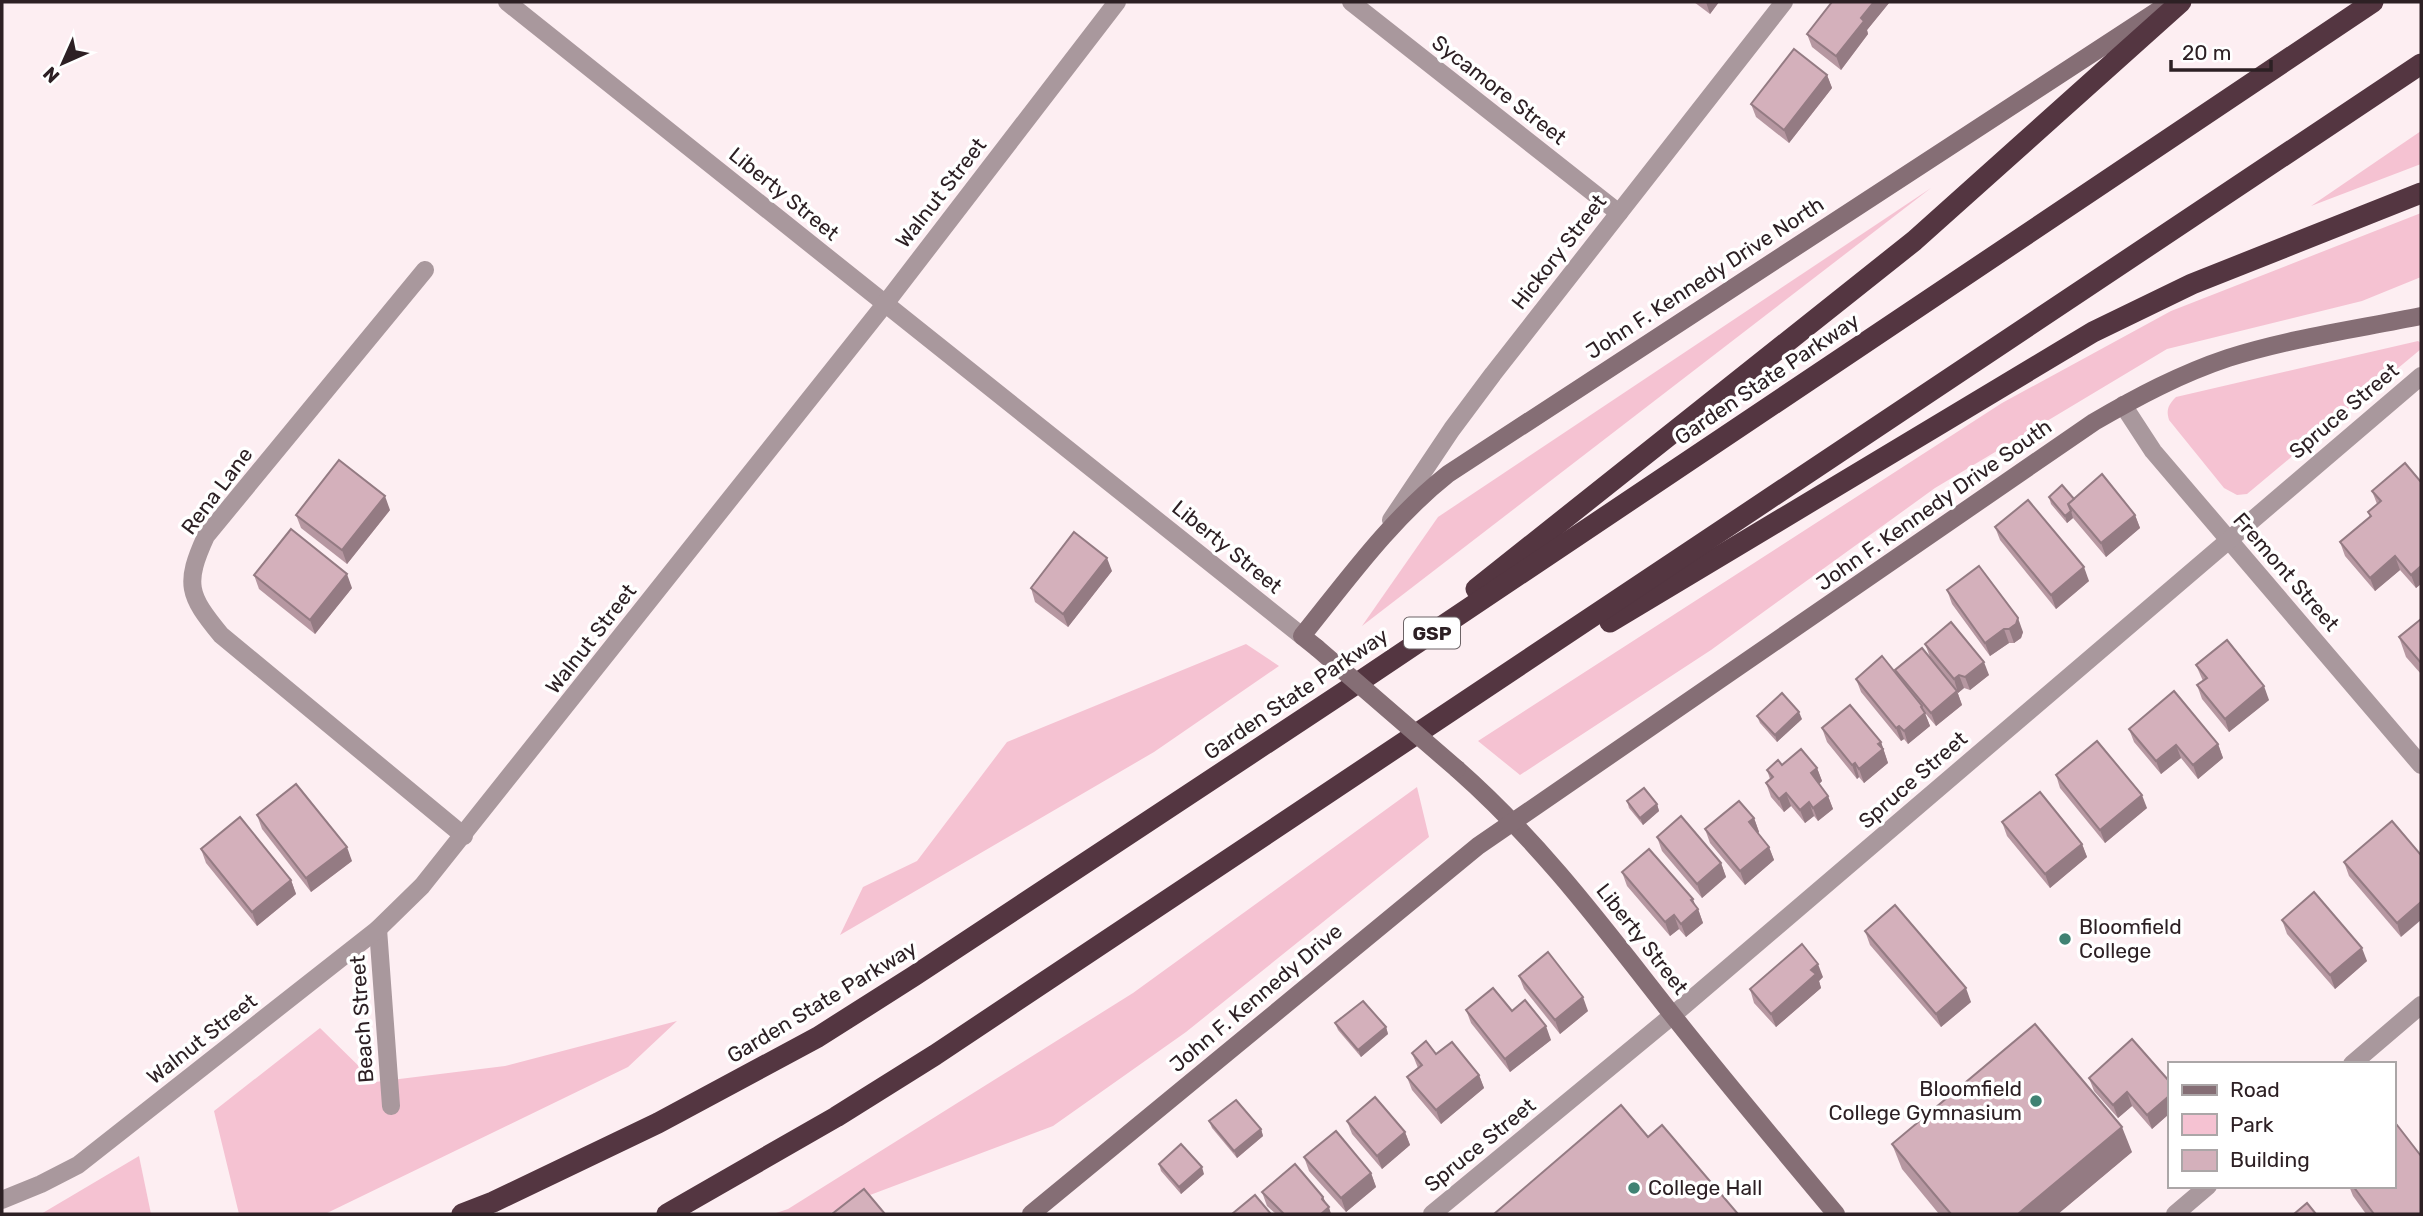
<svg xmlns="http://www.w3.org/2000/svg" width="2423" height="1216" font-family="Rubik,sans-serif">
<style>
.green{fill:#f5c2d2}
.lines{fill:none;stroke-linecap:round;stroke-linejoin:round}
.street{stroke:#a9989d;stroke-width:18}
.secondary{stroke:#856e75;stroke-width:18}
.highway{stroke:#543641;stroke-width:21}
.secondary-bridge{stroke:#856e75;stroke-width:18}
.wall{fill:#b697a1}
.shaded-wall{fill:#947b83}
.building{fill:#d4b0bb;stroke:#947b83;stroke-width:2}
.poi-dot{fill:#408273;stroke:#fff;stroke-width:2.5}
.labels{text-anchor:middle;stroke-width:7;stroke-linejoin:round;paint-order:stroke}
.shield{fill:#fff;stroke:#6c6366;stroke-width:2}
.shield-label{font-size:19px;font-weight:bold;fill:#2d2024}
.street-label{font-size:21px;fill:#2d2024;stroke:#fff}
.poi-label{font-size:21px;fill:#2d2024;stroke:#fff;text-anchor:start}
</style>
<rect width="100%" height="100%" fill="#fdeef2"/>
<g class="green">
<path d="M2421,131V164L2311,206Z"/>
<path d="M1931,188L1362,626L1438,517Z"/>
<path d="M2421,213V277L2362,301L2167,349L1935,488L1711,650L1520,775L1478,741L2002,403L2171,311Z"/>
<path d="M2418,341L2421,343V349L2247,494L2237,495L2224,488L2169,420C2166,410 2168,405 2176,397Z"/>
<path d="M1246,644L1279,666L1154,752L840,935L863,887L917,861L1007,742Z"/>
<path d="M1417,787L1429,837L1186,1032L1053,1126L870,1195L828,1214H773L788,1209L1133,993Z"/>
<path d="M677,1021L628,1067L325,1214H239L214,1111L320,1028L375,1082L505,1066Z"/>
<path d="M139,1156L151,1214H41Z"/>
</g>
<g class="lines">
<g class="street">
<path d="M507,2L1302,636"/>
<path d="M1351,2L1619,213"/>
<path d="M425,270L206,536C184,584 188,595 221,635L464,836"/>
<path d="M2123,405L2153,451L2421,765"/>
<path d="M1391,520L1452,429L1493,374L1784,2"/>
<path d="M378,929L391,1106"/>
<path d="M2352,1064L2421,1005"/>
<path d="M2,1200L41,1184L78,1165L378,929L422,886L885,304L1117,2"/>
<path d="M1432,1214L1673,1015L2421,376"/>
<path d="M2175,1214L2208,1186"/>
</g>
<g class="secondary">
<path d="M1317,648L1302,636C1348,579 1390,520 1448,474L2171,2"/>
<path d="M1457,769C1542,844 1604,928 1674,1017C1727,1084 1782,1149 1836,1214"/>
<path d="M1031,1214L1478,846L2094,422C2137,397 2180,374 2228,358C2291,338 2357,329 2421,316"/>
</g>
<g class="highway">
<path d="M1476,589L1914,241L2181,2"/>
<path d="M1610,622L2093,332L2192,284L2421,193"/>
<path d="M462,1214L493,1202L658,1123L818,1037L914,976L1350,688L2373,2"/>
<path d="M667,1214L836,1117L935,1055L2421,64"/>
</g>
<path class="secondary-bridge" d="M1317,648L1457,769"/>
</g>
<g class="wall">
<path d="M1694,2H1719L1710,14Z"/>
<path d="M1889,3L1867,30L1868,34L1841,70L1812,47L1807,34Z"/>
<path d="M1827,75L1832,88L1789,143L1756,117L1751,104Z"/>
<path d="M2421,482V584L2416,588L2400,570L2375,591L2345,556L2340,542L2370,517L2368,512L2377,504L2372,491Z"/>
<path d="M2049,497L2074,499L2135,515L2140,528L2106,557L2073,518L2067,523L2051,504Z"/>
<path d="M390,510L347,564L301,528L296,515Z"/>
<path d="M1995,527L2089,581L2056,609L2000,540Z"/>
<path d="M1112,571L1068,627L1035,602L1031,588Z"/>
<path d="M254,575L352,588L315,634L259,589Z"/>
<path d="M1947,590L2023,632L2021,638L2014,643H2009L1990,656L1952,604Z"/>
<path d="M2421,619V674L2406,657L2399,637Z"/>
<path d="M1925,644L1989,675L1970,690L1964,688L1958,693L1930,657Z"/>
<path d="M2196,665L2269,700L2229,732L2202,699L2197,685L2203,681Z"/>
<path d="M1895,670L1957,691L1962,705L1936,726L1925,713L1930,726L1908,744L1904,739L1901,741L1861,692L1856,679L1897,675Z"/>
<path d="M1757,716L1802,719L1777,742L1760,723Z"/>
<path d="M1822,728L1881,742L1888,763L1864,783L1859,777L1857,779L1827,742Z"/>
<path d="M2129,729L2218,744L2223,758L2198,779L2181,758L2161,774L2134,742Z"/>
<path d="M1782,765L1817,768L1822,781L1819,784L1828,796L1833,809L1818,821L1814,816L1805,823L1791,806L1784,812L1771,797L1766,783L1770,779L1767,770Z"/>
<path d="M2056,775L2147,808L2105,843L2060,788Z"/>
<path d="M1627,801L1657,804L1659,811L1643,825L1629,808Z"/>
<path d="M257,815L352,861L311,892L262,829Z"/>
<path d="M1754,818L1759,832L1758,833L1769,847L1774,860L1745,885L1710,843L1705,829Z"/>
<path d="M2392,821L2401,937L2349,876L2344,862Z"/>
<path d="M2002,822L2082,844L2087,857L2050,888L2007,836Z"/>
<path d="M1657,837L1721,863L1726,877L1702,898L1662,851Z"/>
<path d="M201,849L291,880L296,894L257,926L206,863Z"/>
<path d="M1622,872L1695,906L1698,909L1703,923L1686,937L1679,929L1670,936L1627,886Z"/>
<path d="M2282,920L2367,961L2335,989L2287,934Z"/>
<path d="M1865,931L1971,1002L1941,1027L1870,945Z"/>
<path d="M1519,976L1588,1011L1560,1034L1524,989Z"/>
<path d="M1823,977L1819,981L1821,988L1776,1027L1754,1003L1750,989Z"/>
<path d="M1466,1010L1512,1011L1551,1040L1510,1072L1471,1023Z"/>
<path d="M1335,1023L1386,1027L1388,1034L1361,1057L1338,1030Z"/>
<path d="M1412,1053L1436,1054L1479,1075L1484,1088L1441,1124L1412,1090L1407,1077L1418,1068Z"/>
<path d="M2089,1078L2169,1081V1114L2152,1129L2132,1106L2118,1118L2094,1091Z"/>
<path d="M1209,1121L1261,1129L1263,1136L1237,1158L1212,1128Z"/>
<path d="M1347,1121L1405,1132L1410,1145L1382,1169L1352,1134Z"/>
<path d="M1892,1144L2132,1152L2058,1214H1939L1902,1169Z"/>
<path d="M1304,1157L1371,1173L1376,1187L1346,1212L1309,1171Z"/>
<path d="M1159,1164L1204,1174L1181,1194L1161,1171Z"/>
<path d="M2349,1186H2393L2421,1214H2366L2353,1196Z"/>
<path d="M1262,1192L1323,1197L1331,1214H1276L1267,1206Z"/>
</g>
<g class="shaded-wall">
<path d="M1706,2H1719L1710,14Z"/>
<path d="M1874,2H1888L1889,3L1867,30L1868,34L1841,70L1836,56L1861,18Z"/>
<path d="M1827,75L1832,88L1789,143L1784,130Z"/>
<path d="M385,496L390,510L347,564L342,550Z"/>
<path d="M2071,511L2073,518L2067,523L2065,516Z"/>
<path d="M2135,515L2140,528L2106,557L2101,543Z"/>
<path d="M2395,556L2400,570L2375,591L2370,578Z"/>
<path d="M1107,558L1112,571L1068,627L1063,614Z"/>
<path d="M2421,566V584L2416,588L2411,575Z"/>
<path d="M2084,567L2089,581L2056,609L2051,595Z"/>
<path d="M347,574L352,588L315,634L310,620Z"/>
<path d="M2018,618L2023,632L2021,638L2014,643L2009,629Z"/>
<path d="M2004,629L2009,643L1990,656L1985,643Z"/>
<path d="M1984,662L1989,675L1970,690L1965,677Z"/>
<path d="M1959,675L1964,688L1958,693L1954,679Z"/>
<path d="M2264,686L2269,700L2229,732L2225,719Z"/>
<path d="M1957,691L1962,705L1936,726L1931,713Z"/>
<path d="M1922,706L1930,726L1908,744L1904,731Z"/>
<path d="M1799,712L1802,719L1777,742L1775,735Z"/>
<path d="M1899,726L1904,739L1901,741L1896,728Z"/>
<path d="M1881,742L1888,763L1864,783L1859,769Z"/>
<path d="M2218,744L2223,758L2198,779L2193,765Z"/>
<path d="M2176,745L2181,758L2161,774L2156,761Z"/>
<path d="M1855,763L1859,777L1857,779L1852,765Z"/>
<path d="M1817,768L1822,781L1816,787L1811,773Z"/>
<path d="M1786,793L1791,806L1784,812L1779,799Z"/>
<path d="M2142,795L2147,808L2105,843L2100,830Z"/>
<path d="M1828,796L1833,809L1818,821L1813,808Z"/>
<path d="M1809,802L1814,816L1805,823L1800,810Z"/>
<path d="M1657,804L1659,811L1643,825L1640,818Z"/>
<path d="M1754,818L1759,832L1754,836L1749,822Z"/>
<path d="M2082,844L2087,857L2050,888L2045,874Z"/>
<path d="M347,847L352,861L311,892L306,878Z"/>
<path d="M1769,847L1774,860L1745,885L1740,871Z"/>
<path d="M1721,863L1726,877L1702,898L1697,884Z"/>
<path d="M291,880L296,894L257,926L252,912Z"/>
<path d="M1693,899L1697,910L1698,909L1703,923L1686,937L1681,924L1691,900Z"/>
<path d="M2421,902V920L2401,937L2397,923Z"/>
<path d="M1674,915L1679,929L1670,936L1665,922Z"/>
<path d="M2362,948L2367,961L2335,989L2330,975Z"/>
<path d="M1818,964L1823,977L1819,981L1821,988L1776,1027L1771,1014L1811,970Z"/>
<path d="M1966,988L1971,1002L1941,1027L1936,1014Z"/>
<path d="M1583,997L1588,1011L1560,1034L1555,1020Z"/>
<path d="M1546,1026L1551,1040L1510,1072L1505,1059Z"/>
<path d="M1386,1027L1388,1034L1361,1057L1358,1050Z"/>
<path d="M1479,1075L1484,1088L1441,1124L1436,1110Z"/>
<path d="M2127,1092L2132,1106L2118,1118L2113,1105Z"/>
<path d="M2169,1096V1114L2152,1129L2147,1115Z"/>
<path d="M2122,1127L2132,1152L2058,1214H2018Z"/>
<path d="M1261,1129L1263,1136L1237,1158L1234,1151Z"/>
<path d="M1405,1132L1410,1145L1382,1169L1377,1156Z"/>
<path d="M1202,1167L1204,1174L1181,1194L1179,1187Z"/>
<path d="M1371,1173L1376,1187L1346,1212L1341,1198Z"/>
<path d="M1323,1197L1328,1208L1329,1207L1331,1214H1321L1322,1199Z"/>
</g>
<g class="building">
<path d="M1832,2H1874L1861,18L1864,21L1836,56L1807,34Z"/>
<path d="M1794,49L1827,75L1784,130L1751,104Z"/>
<path d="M339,460L385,496L342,550L296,515Z"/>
<path d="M2405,463L2421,482V566L2411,575L2395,556L2370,578L2340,542L2371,516L2368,512L2381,501L2372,491Z"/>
<path d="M2102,474L2135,515L2101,543L2068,504Z"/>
<path d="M2062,485L2074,499L2068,504L2071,511L2065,516L2049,497Z"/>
<path d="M2028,500L2084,567L2051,595L1995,527Z"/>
<path d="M291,529L347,574L310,620L254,575Z"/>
<path d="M1074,532L1107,558L1063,614L1031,588Z"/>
<path d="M1979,566L2018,618L2016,624L2009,629H2004L1985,643L1947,590Z"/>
<path d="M2421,619V663L2399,637Z"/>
<path d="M1951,622L1984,662L1965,677L1959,675L1954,679L1925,644Z"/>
<path d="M2227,640L2264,686L2225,719L2197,685L2207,678L2196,665Z"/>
<path d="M1922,648L1957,691L1931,713L1895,670Z"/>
<path d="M1882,656L1922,706L1921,707L1925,713L1904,731L1899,726L1896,728L1856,679Z"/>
<path d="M2174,691L2218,744L2193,765L2176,745L2156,761L2129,729Z"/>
<path d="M1782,693L1799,712L1775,735L1757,716Z"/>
<path d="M1850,705L1881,742L1878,744L1883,749L1859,769L1855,763L1852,765L1822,728Z"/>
<path d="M2097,741L2142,795L2100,830L2056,775Z"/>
<path d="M1801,749L1817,768L1811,773L1828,796L1813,808L1809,802L1800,810L1786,793L1779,799L1766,783L1773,777L1767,770L1778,760L1782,765Z"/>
<path d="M296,784L347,847L306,878L257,815Z"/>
<path d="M1644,788L1657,804L1640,818L1627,801Z"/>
<path d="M2040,792L2082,844L2045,874L2002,822Z"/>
<path d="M1739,801L1754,818L1749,822L1769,847L1740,871L1705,829Z"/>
<path d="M1681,816L1721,863L1697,884L1657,837Z"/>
<path d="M240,817L291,880L252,912L201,849Z"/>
<path d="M2392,821L2421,855V902L2397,923L2344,862Z"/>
<path d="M1649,849L1693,899L1691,900L1698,909L1681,924L1674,915L1665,922L1622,872Z"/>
<path d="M2314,892L2362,948L2330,975L2282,920Z"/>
<path d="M1895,905L1966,988L1936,1014L1865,931Z"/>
<path d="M1802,944L1818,964L1811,970L1816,974L1771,1014L1750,989Z"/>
<path d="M1548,952L1583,997L1555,1020L1519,976Z"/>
<path d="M1493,988L1512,1011L1525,1000L1546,1026L1505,1059L1466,1010Z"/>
<path d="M1363,1001L1386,1027L1358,1050L1335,1023Z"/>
<path d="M2035,1024L2122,1127L2018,1214H1951L1892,1144Z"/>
<path d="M2132,1039L2169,1081V1096L2147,1115L2127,1092L2113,1105L2089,1078Z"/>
<path d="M1426,1041L1436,1054L1452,1042L1479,1075L1436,1110L1407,1077L1422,1065L1412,1053Z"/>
<path d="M1375,1097L1405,1132L1377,1156L1347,1121Z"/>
<path d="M1236,1100L1261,1129L1234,1151L1209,1121Z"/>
<path d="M1621,1105L1648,1137L1662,1125L1738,1214H1494Z"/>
<path d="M2397,1125L2421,1156V1214H2374L2353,1186H2393V1127Z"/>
<path d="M1336,1131L1371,1173L1341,1198L1304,1157Z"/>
<path d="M1181,1144L1202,1167L1179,1187L1159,1164Z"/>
<path d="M1295,1164L1323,1197L1322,1199L1329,1207L1321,1214H1284L1262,1192Z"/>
<path d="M864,1189L885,1214H832Z"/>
<path d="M1255,1195L1271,1214H1232Z"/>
<path d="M2307,1203L2316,1214H2294Z"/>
</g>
<g class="poi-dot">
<circle cx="2065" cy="939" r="7"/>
<circle cx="2036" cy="1101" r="7"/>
<circle cx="1634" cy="1188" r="7"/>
</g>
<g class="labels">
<rect class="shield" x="1404" y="617.5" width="56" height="31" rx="5"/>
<g class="shield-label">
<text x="1432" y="640">GSP</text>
</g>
<g class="street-label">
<text transform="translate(1499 90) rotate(38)" y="7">Sycamore Street</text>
<text transform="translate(941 193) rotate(-52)" y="7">Walnut Street</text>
<text transform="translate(784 194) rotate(39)" y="7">Liberty Street</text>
<text transform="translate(1559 252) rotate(-52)" y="7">Hickory Street</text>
<text transform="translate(1705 278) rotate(-33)" y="7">John F. Kennedy Drive North</text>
<text transform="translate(1767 379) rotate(-34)" y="7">Garden State Parkway</text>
<text transform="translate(2344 411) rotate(-40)" y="7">Spruce Street</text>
<text transform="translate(217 491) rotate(-53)" y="7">Rena Lane</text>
<text transform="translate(1934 505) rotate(-35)" y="7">John F. Kennedy Drive South</text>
<text transform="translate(1227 547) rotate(39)" y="7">Liberty Street</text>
<text transform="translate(2286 572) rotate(49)" y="7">Fremont Street</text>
<text transform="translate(591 639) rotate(-52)" y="7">Walnut Street</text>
<text transform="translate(1296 694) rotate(-34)" y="7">Garden State Parkway</text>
<text transform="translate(1913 780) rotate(-41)" y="7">Spruce Street</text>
<text transform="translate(1642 939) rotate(52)" y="7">Liberty Street</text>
<text transform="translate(1256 998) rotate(-40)" y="7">John F. Kennedy Drive</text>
<text transform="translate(822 1002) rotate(-31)" y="7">Garden State Parkway</text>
<text transform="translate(362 1019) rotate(-94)" y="7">Beach Street</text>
<text transform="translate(202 1039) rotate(-38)" y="7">Walnut Street</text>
<text transform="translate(1480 1145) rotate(-39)" y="7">Spruce Street</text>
</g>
<g class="poi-label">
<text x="2079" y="934">Bloomfield<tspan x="2079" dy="24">College</tspan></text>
<text x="2022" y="1096" text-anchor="end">Bloomfield<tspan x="2022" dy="24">College Gymnasium</tspan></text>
<text x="1648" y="1195">College Hall</text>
</g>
</g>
<rect width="2423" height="1216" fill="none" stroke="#2d2024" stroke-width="7"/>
<rect x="2168" y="1062" width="228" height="126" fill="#ffffff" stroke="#aba6a7" stroke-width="2"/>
<rect x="2182" y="1085" width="35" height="10" fill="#856e75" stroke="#aba6a7" stroke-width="2"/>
<text x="2230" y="1097" font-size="21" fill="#2d2024">Road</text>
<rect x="2182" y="1114" width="35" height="21" fill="#f5c2d2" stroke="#aba6a7" stroke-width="2"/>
<text x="2230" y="1132" font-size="21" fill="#2d2024">Park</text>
<rect x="2182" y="1150" width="35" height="21" fill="#d4b0bb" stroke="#aba6a7" stroke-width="2"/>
<text x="2230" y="1167" font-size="21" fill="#2d2024">Building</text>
<g transform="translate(63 63) rotate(225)" stroke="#ffffff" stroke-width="5" paint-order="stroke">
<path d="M0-5L12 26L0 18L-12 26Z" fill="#2d2024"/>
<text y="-10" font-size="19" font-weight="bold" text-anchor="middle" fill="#2d2024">N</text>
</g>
<path d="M2171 60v10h100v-10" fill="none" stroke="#2d2024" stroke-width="3.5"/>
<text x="2182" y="60" font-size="21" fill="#2d2024" stroke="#ffffff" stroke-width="5" paint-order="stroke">20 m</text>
</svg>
